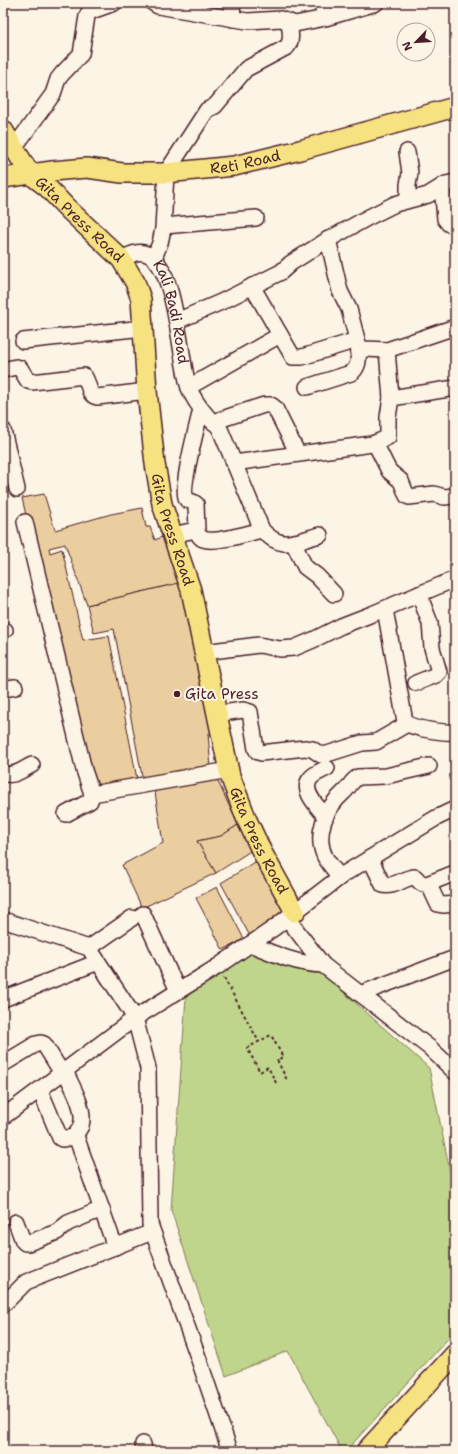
<svg xmlns="http://www.w3.org/2000/svg" width="458" height="1454" font-family="'Shantell Sans',sans-serif">
<style>
.green{fill:#bed58b;stroke:#847a5b}
.building{fill:#ebce9f;stroke:#4a1f2b}
.lines{fill:none;stroke-linecap:round;stroke-linejoin:round}
.minor-casing{stroke:#4a1f2b;stroke-width:18}
.major-casing{stroke:#4a1f2b;stroke-width:22}
.path{stroke:#4a1f2b;stroke-width:2;stroke-dasharray:3 3;stroke-linecap:butt}
.minor{stroke:#fcf5e5;stroke-width:15}
.major{stroke:#f6e281;stroke-width:19}
.poi-dot{fill:#4a1f2b;stroke:#fcf5e5;stroke-width:1.5}
.labels{text-anchor:middle;stroke-width:4;stroke-linejoin:round;paint-order:stroke}
.street-label{font-size:15px;fill:#4a1f2b;stroke:#fcf5e5}
.poi-label{font-size:15px;fill:#4a1f2b;stroke:#fcf5e5;text-anchor:start}
</style>
<rect width="100%" height="100%" fill="#fcf5e5"/>
<filter id="ink" filterUnits="userSpaceOnUse"><feTurbulence type="fractalNoise" baseFrequency=".025" numOctaves="2"/><feDisplacementMap in="SourceGraphic" scale="8" xChannelSelector="R" yChannelSelector="G"/><feConvolveMatrix kernelMatrix="1 2 1 2 8 2 1 2 1" color-interpolation-filters="sRGB"/></filter>
<g filter="url(#ink)">
<path class="green" d="M250,951L313,965L429,1068L455,1196V1331L346,1451H342L288,1351L226,1376L171,1210L186,997Z"/>
<g class="building">
<path d="M44,494L55,530L111,514L142,508L146,527H150L155,540L164,536L183,582L87,605L65,544L49,548L50,553L62,549L83,640L109,636L138,784L94,791L86,773L22,498Z"/>
<path d="M183,582L214,734H208L211,768L143,781L114,629L94,633L87,605Z"/>
<path d="M215,775L238,825L221,836L197,841L216,873L142,908L122,865L163,843L154,786Z"/>
<path d="M238,825L252,850L216,873L197,841L221,836Z"/>
<path d="M260,859L288,908L250,936L221,883Z"/>
<path d="M217,887L244,939L223,950L196,898Z"/>
</g>
<g class="lines">
<g class="minor-casing">
<g id="minor">
<path d="M153,3L158,6L247,21L281,19L295,24L325,18L376,3"/>
<path d="M232,3L233,19"/>
<path d="M322,3L325,18"/>
<path d="M14,148L53,94L58,79L62,74L81,54L87,16L89,12L114,3"/>
<path d="M407,152L410,173L408,185V200"/>
<path d="M442,186L445,219L449,224H455"/>
<path d="M164,226L256,218"/>
<path d="M154,258L160,243L163,229L166,173L207,110L215,106L246,69L287,47C293,40 290,30 289,22"/>
<path id="s1" d="M121,259C128,256 136,251 144,253C177,260 179,360 189,388C193,398 200,408 207,416C211,421 217,423 220,429L262,530C282,552 295,541 320,535"/>
<path d="M252,286L293,357H302L357,340"/>
<path d="M177,321L221,302L281,272L291,263L324,242L369,217L395,204L428,195L446,184L455,182"/>
<path d="M23,341L143,328"/>
<path d="M387,350L455,327"/>
<path d="M3,370L16,367L20,368L28,381L32,382L84,376C90,383 87,395 97,397L147,391"/>
<path d="M189,387L280,335"/>
<path d="M307,387L351,373C360,367 358,357 359,347"/>
<path d="M391,398L455,388"/>
<path d="M213,422L264,405H271L275,408L298,454"/>
<path d="M3,430L17,489"/>
<path d="M375,443L389,471L401,481L407,496L409,497L434,494L444,497L455,496"/>
<path d="M234,463L372,444L380,441L388,437V417L391,398L387,350L365,349L359,347L349,309L340,291L328,239"/>
<path d="M25,522L84,770L92,794L90,801L66,814"/>
<path d="M197,531L196,504L193,502L187,500C179,490 198,424 201,409"/>
<path d="M173,535L195,530C198,532 199,538 203,539C215,544 248,533 262,530"/>
<path d="M293,542L305,567L317,576L334,594"/>
<path d="M385,609L405,722C413,729 444,733 455,732"/>
<path d="M3,631L5,630"/>
<path d="M204,652L259,645L280,649L294,648L313,640L341,626L372,614L455,579"/>
<path d="M416,683L436,675L439,672L432,648L430,623L419,594"/>
<path d="M3,689L15,687"/>
<path d="M216,714L243,710L250,712L256,749L258,752L261,753L305,748L312,749L321,755H324L362,743L376,742L407,724"/>
<path d="M3,773C13,778 23,769 32,765"/>
<path d="M92,794L229,770"/>
<path d="M325,816C318,807 301,791 310,779C313,774 321,771 327,768"/>
<path d="M370,858L383,885C394,888 405,877 415,877C420,881 420,885 427,884L430,887L438,904L444,905L455,904"/>
<path d="M340,877C335,871 329,864 325,857C314,834 326,808 343,793C349,788 351,781 358,777L386,776L429,766"/>
<path d="M427,884L455,873"/>
<path d="M143,914L178,991"/>
<path d="M287,918L323,965L430,1048L455,1072"/>
<path d="M3,920L89,948L135,1018L148,1068L150,1224L197,1354L230,1451"/>
<path d="M250,944C274,954 297,964 323,965"/>
<path d="M89,948L132,918"/>
<path d="M360,994L455,958"/>
<path d="M3,999L98,962"/>
<path d="M3,1064L36,1044L41,1043L44,1044L62,1073"/>
<path d="M65,1071C72,1087 86,1108 81,1126C79,1130 77,1133 74,1137"/>
<path d="M40,1090L60,1138L62,1139L74,1137L77,1139L115,1247"/>
<path d="M3,1117L135,1018L217,967L274,928L344,874L436,818L455,809"/>
<path d="M16,1222L23,1241L25,1243H28L57,1232L68,1223L102,1209"/>
<path d="M3,1304L7,1301L26,1282L152,1232"/>
<path d="M143,1444L144,1451"/>
</g>
</g>
<g class="major-casing">
<g id="major">
<path id="s2" d="M3,130L30,174L47,187L67,208L121,259L135,282L141,299L147,391L155,464L162,504L191,590L230,776L247,820L262,852L295,912"/>
<path id="s3" d="M3,178L52,171L87,168L122,173H166L234,166L300,150L455,107"/>
<path d="M366,1451L455,1354"/>
</g>
</g>
<g class="path">
<path d="M224,978L259,1042"/>
<path d="M276,1083L268,1067L260,1072L247,1048L271,1035L283,1057L277,1060L287,1080"/>
</g>
<use href="#minor" class="minor"/>
<use href="#major" class="major"/>
</g>
</g>
<circle class="poi-dot" cx="177" cy="694" r="4"/>
<g class="labels">
<g class="street-label">
<text dy="5" stroke="none"><textPath href="#s3" startOffset="244">Reti Road</textPath></text>
<text dy="5" stroke="none"><textPath href="#s2" startOffset="119">Gita Press Road</textPath></text>
<text dy="5" stroke="none"><textPath href="#s1" startOffset="93">Kali Badi Road</textPath></text>
<text dy="5" stroke="none"><textPath href="#s2" startOffset="455">Gita Press Road</textPath></text>
<text dy="5" stroke="none"><textPath href="#s2" startOffset="779">Gita Press Road</textPath></text>
</g>
<g class="poi-label">
<text x="185" y="699">Gita Press</text>
</g>
</g>
<rect width="458" height="1454" fill="none" stroke="#fcf5e5" stroke-width="16"/>
<rect x="8" y="8" width="442" height="1438" fill="none" stroke="#4a1f2b" stroke-width="1.5" filter="url(#ink)"/>
<g transform="translate(416 42) rotate(245)"><circle r="19" fill="#fcf5e5" stroke="#b59f9b"/>
<path d="M0-3L7 15L0 10L-7 15Z" fill="#4a1f2b"/>
<text y="-6" font-size="11" font-weight="bold" text-anchor="middle" fill="#4a1f2b">N</text>
</g>
</svg>
